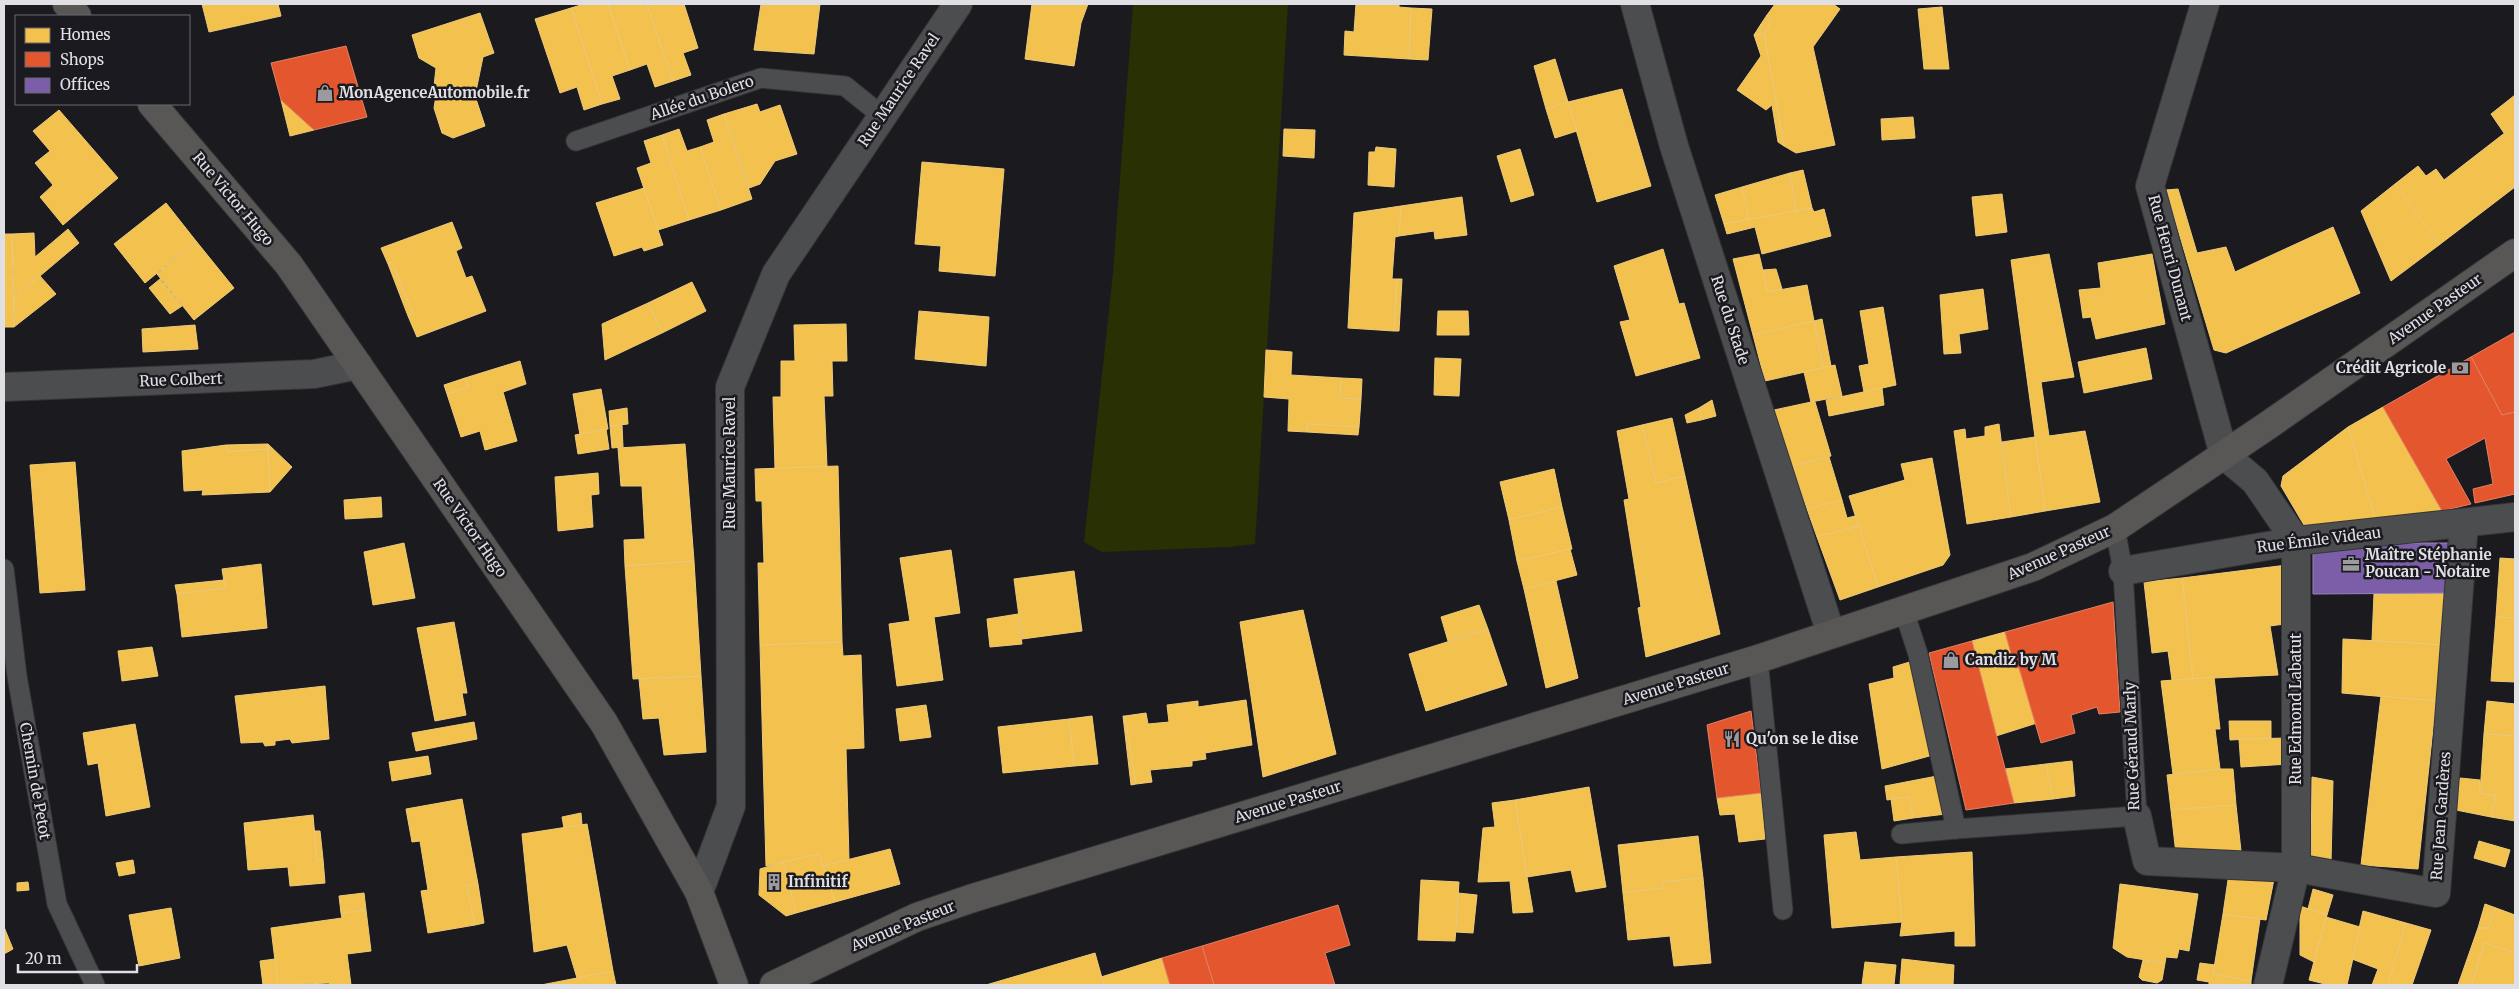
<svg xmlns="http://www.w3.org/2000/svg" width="2519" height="989" font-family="Merriweather,serif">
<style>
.green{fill:#293004}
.homes{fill:#f2c14e;stroke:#edca7b}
.shops{fill:#e4572e;stroke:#e38065}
.offices{fill:#7b5ea7;stroke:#9985b9}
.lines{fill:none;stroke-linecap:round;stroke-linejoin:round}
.lane-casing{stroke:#353538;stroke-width:21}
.street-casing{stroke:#353538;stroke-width:30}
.secondary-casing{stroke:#353538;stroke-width:30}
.lane{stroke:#4c4d4f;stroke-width:19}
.street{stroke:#4c4d4f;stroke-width:28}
.secondary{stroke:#595656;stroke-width:28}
.labels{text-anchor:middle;stroke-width:5;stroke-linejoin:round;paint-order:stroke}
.street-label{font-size:15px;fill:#e0e0e4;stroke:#1a1a20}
.poi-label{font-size:15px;font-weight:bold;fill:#e0e0e4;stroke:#1a1a20;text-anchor:start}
</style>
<rect width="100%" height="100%" fill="#1b1b1f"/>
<path class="green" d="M1133,4H1288L1255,544L1228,547L1102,552L1084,542L1113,273Z"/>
<g class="homes">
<path d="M202,4H278L281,16L209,32Z"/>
<path d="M584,4H608L630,70L612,76L620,99L602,104L571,8Z"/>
<path d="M608,4H647L673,81L655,87L647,64L630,70Z"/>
<path d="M647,4H684L698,48L683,53L691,75L673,81Z"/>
<path d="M761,4H820L814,54L754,50Z"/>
<path d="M1032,4H1088L1081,23L1074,66L1025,59Z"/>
<path d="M1356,4H1399V7L1411,8L1409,59L1344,55L1345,31L1354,32Z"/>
<path d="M1775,4H1833L1840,9L1813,47L1835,145L1796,153L1784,146L1764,34L1771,22L1767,15Z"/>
<path d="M1942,7L1949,69H1924L1918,9Z"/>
<path d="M571,8L602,104L584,110L577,87L560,93L535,19Z"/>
<path d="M1411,8L1432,9L1428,60L1409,59Z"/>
<path d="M480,13L494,53L483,57L475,96L485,126L453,138L442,133L434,108L437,89L434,86L436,68L419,58L412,35Z"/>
<path d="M1767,15L1771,22L1764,34L1761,24Z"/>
<path d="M1761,24L1763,35H1754Z"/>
<path d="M1764,34L1784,146L1778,142L1772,105L1766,110L1737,90L1761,56L1754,35Z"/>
<path d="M1555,59L1568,102L1546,109L1534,66Z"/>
<path d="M1622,89L1651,186L1597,202L1568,102Z"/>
<path d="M2515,95V125L2504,133L2491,114Z"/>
<path d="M281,100L314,130L290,136Z"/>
<path d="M1568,102L1577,131L1555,138L1546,109Z"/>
<path d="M757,104L760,112L780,105L797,154L775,161L760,184L749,188L724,114Z"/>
<path d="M59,110L118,178L63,225L40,197L53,185L35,163L50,151L33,131Z"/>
<path d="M724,114L752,199L721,210L700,147L714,142L707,120Z"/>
<path d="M1913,117L1915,138L1882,140L1881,119Z"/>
<path d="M2515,125V187L2439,245L2395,184L2418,166L2426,176L2436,169L2444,180Z"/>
<path d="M679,129L687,151L700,147L721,210L689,220L662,135Z"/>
<path d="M1284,129L1315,130L1314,158L1283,156Z"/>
<path d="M662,135L689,220L658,230L637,168L651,163L644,141Z"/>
<path d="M1376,147L1396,149L1394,187L1368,185L1369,152H1375Z"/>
<path d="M1520,149L1534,195L1511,202L1497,156Z"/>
<path d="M922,162L1004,169L995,276L939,271L941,246L915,244Z"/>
<path d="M1803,170L1812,208L1796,211L1790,173Z"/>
<path d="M1790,173L1796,211L1749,220L1742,187Z"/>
<path d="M2395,184L2439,245L2391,281L2361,211Z"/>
<path d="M1742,187L1749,220L1724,224L1715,195Z"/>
<path d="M644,188L663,245L644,251L642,247L614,256L596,203Z"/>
<path d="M2178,189L2197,253L2226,247L2235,272L2333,227L2360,293L2226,353L2214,350L2166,190Z"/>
<path d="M2002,194L2007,232L1976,236L1972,197Z"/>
<path d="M1462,197L1467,235L1435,239L1434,231L1399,236L1401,206Z"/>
<path d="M166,203L196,241L145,283L114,244Z"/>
<path d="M1401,206L1399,236L1395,237L1392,279H1397L1394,331L1348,328L1354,213Z"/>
<path d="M1812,208L1814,212L1824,209L1831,236L1762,254L1755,227L1727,234L1724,224Z"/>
<path d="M452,222L462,248L456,251L466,278L472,276L486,311L417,337L408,316L413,314L392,262L388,264L381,248Z"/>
<path d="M68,229L79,243L14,298L12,234L34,233L35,257Z"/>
<path d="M4,234H12L14,327H4Z"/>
<path d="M196,241L234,288L194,320L157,274Z"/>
<path d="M1663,249L1679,304L1684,303L1700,358L1636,376L1620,322L1630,320L1614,266Z"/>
<path d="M1759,254L1768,292L1807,285L1814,321L1753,335L1733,259Z"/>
<path d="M2049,254L2074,377L2041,382L2049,436L2085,431L2100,502L2045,511L2011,260Z"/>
<path d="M2152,254L2165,324L2096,339L2091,317L2083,318L2079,290L2101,288L2098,263Z"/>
<path d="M392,262L413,314L408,316L388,264Z"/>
<path d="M1776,269L1782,289L1768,292L1763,270Z"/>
<path d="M40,276L56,294L14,327V298Z"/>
<path d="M160,279L182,306L170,314L149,288Z"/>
<path d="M1397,279H1402L1399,331H1394Z"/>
<path d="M692,282L706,311L662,333L648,303Z"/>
<path d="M1983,289L1988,329L1959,334L1961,353L1944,354L1940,295Z"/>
<path d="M648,303L662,333L605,360L602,324Z"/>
<path d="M1883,307L1896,385L1864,392L1859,366L1869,364L1860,311Z"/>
<path d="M919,311L989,317L986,366L915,359Z"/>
<path d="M1438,311H1468L1469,335H1437Z"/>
<path d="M1822,319L1831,366L1823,368L1814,321Z"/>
<path d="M1814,321L1823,368L1765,381L1753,335Z"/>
<path d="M846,324L847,361H832L833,396H824L827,467L775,469L773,397H781V361H795L794,325Z"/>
<path d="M195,325L198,349L143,352L142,329Z"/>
<path d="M2146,348L2152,379L2084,393L2078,362Z"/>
<path d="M1266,350L1292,352L1291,375L1341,378L1340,398L1361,399L1359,427L1308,424L1307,432L1288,431L1289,399L1264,397Z"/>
<path d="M1435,358L1461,359L1459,396L1434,395Z"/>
<path d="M520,361L526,384L503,392L517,441L485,450L480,431L461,437L447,394L468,387L465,378Z"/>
<path d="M1835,365L1842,396L1811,402L1804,372Z"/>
<path d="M465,378L468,387L447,394L444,385Z"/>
<path d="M1341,378L1362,379L1361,399L1340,398Z"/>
<path d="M1882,388L1884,405L1829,416L1826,400Z"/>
<path d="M601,389L608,429L580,435L573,394Z"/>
<path d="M1712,400L1716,416L1701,420L1699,408Z"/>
<path d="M1811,402H1815L1831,456L1792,466L1774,410Z"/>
<path d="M2383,407L2442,511L2376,521L2348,427Z"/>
<path d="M627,408L628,424L610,426L609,411Z"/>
<path d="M1699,408L1701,420L1687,423L1685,415Z"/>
<path d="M1672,418L1685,476L1656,483L1642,425Z"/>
<path d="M1308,424L1359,427L1358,435L1307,432Z"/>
<path d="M1999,424L2011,517L1967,524L1954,431L1965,429L1966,439L1985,436V427Z"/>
<path d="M622,425L623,447L612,448L610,426Z"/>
<path d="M1642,425L1656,483L1685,476L1720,634L1646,657L1638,608L1641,607L1624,500L1629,499L1617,431Z"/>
<path d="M2348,427L2376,521L2304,525L2281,486L2283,476Z"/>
<path d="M606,429L609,449L578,454L575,435Z"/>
<path d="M2035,437L2045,511L2011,517L2002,442Z"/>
<path d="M268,444L292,467L270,492L268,449Z"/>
<path d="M268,444V449L227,452L226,445Z"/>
<path d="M685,444L694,561L625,566L624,540L645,539L642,486H621L618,448Z"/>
<path d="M226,445L227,452L268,449L270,492L202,495L203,490L184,491L182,451Z"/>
<path d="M1829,457L1842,500L1807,509L1792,466Z"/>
<path d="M1932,458L1950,555L1943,565L1878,587L1849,496L1905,480L1901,464Z"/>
<path d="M75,462L85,590L40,593L30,465Z"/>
<path d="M838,466L842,642L760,645L758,563H764L762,501H756L755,469Z"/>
<path d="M1554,469L1562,507L1509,520L1500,482Z"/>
<path d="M598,473L599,494L591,495L593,527L558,531L555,477Z"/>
<path d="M381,497L382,517L345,519L344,500Z"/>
<path d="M1842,500L1847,518L1855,516L1859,526L1817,537L1807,509Z"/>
<path d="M1562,507L1572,549L1517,561L1509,520Z"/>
<path d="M1859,526L1878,587L1840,600L1817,537Z"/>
<path d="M404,543L415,598L373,605L364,552Z"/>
<path d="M1570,549L1577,575L1524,589L1517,561Z"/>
<path d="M951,550L960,613L934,617L943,680L897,686L889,624L910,621L900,558Z"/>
<path d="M2500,558L2515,559V618L2496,617Z"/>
<path d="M694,561L701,676L633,679L625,566Z"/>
<path d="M261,564L267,628L182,637L177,594L225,588L222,569Z"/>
<path d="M2287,565L2292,623L2270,626L2278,675L2193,679L2182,578Z"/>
<path d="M1074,571L1082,631L1022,639L1014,579Z"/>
<path d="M2182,578L2193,679L2172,680L2168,651L2152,653L2144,582Z"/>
<path d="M224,580L225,588L177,594L175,585Z"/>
<path d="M1556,581L1578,678L1546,688L1524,589Z"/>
<path d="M2447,593L2446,645L2372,641L2374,594Z"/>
<path d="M1479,605L1488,629L1448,641L1441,617Z"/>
<path d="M1303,610L1336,754L1263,777L1240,622Z"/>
<path d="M1018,614L1022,644L990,647L987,619Z"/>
<path d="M2496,617L2515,618V682L2491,681Z"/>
<path d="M454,622L467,693H462L466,715L435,721L417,628Z"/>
<path d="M1488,629L1507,685L1426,711L1409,654Z"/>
<path d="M2005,632L2015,668H2019L2037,723L1996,736L1972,641Z"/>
<path d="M2343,639L2446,645L2443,702L2342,693Z"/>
<path d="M842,642L843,656L861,655L864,748L846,749L849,860L823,866L819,854L766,866L760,645Z"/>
<path d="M152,647L158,676L122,681L118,651Z"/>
<path d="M1913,661L1933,755L1882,769L1869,684L1894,678L1893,667Z"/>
<path d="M701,676L706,752L664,755L659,718L643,719L639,679Z"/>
<path d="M2214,677L2220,729H2215L2220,769L2173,774L2161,681Z"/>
<path d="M325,686L329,739L292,743L290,739L275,741V745L265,746L263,742L241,743L235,696Z"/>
<path d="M2381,696L2436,701L2418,869L2361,865Z"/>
<path d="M1246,700L1252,745L1205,753L1206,759L1192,761V766L1150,770L1152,782L1136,784L1125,716L1146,713L1148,724L1169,722L1167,705L1198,701V707Z"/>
<path d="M2487,701L2515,704V736L2484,734Z"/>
<path d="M926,705L931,737L900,741L896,709Z"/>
<path d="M1092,716L1098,764L1074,766L1069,719Z"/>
<path d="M1123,716H1125L1136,784L1131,785Z"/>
<path d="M1069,719L1074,766L1003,773L998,727Z"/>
<path d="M2229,721H2271V738L2230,740Z"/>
<path d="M474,722L477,739L416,751L412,733Z"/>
<path d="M135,724L150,807L106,816L98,763L88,765L83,733Z"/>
<path d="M2484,734L2515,736V821L2491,817L2496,796L2480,793Z"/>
<path d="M2289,738V764L2241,767L2239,739Z"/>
<path d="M428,756L431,774L392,781L389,762Z"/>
<path d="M2072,761L2075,796L2053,799L2046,764Z"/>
<path d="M2046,764L2053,799L2014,803L2005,769Z"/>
<path d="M2220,769H2233L2236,805L2171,810L2167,775Z"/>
<path d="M1937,776L1946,814L1913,818L1909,797L1887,800L1885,786Z"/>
<path d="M2312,777L2333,781L2331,862L2311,860Z"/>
<path d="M2460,778L2480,780V793L2496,796L2491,817L2456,810Z"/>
<path d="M1589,787L1606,887L1576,892L1571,870L1527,877L1515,800Z"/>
<path d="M1761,793L1765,839L1739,842L1735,814L1720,815L1717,798Z"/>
<path d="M1909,797L1913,818L1894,821L1891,799Z"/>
<path d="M462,799L478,884L467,886L475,925L428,933L421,891L428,890L420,841L412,842L406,809Z"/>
<path d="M1515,800L1527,877L1533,912L1513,913L1510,881L1478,882L1483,828L1495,827L1492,803Z"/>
<path d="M2236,805L2241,851L2176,854L2171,810Z"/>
<path d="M581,813L582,825L564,828L562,817Z"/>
<path d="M313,815L317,861L323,859L325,883L290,886L288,867L248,870L244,823Z"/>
<path d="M587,824L613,971L577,978L567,945L534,952L522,834Z"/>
<path d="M314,831H320L323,859L317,861Z"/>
<path d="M1856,832L1860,860L1896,857L1902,922L1832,928L1824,835Z"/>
<path d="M1698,836L1703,878L1662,882L1663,888L1623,893L1618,845Z"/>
<path d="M2479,841L2510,850L2505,867L2474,858Z"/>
<path d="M890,849L900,884L835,902L823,866Z"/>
<path d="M1972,852L1975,946H1955V931L1900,936L1902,922L1896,857Z"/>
<path d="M819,854L835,902L796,913L783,862Z"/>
<path d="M133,860L135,873L119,876L116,863Z"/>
<path d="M783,862L796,913L786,916L759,895L760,869Z"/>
<path d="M2229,873L2274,879L2266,920L2223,914Z"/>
<path d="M1703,878L1711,963L1674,966L1670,936L1628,940L1623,893L1663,888L1662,882Z"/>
<path d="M1421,880L1459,882L1455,941L1418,940Z"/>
<path d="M28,882L29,890L17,891V883Z"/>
<path d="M478,884L484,923L475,925L467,886Z"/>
<path d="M2120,884L2198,894L2189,951L2179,949L2177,958L2166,957L2165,963L2127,957L2113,948Z"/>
<path d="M2313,889L2333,895L2327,915L2308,909Z"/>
<path d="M364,893L366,910L341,913L339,896Z"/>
<path d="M1458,893L1477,895L1473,933L1456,932Z"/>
<path d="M2485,904L2496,908L2488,928H2478Z"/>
<path d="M2300,906L2327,915L2314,962L2300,955Z"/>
<path d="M171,908L180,958L139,966L129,915Z"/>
<path d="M2496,908L2515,915V953L2484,943L2472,985H2458L2478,928H2488Z"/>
<path d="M366,910L371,951L347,954L351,985H330L329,983L278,985L271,928L342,918L341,913Z"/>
<path d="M2363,911L2406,923L2388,985H2372L2378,969L2352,959Z"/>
<path d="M2223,914L2260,919L2251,981L2213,974Z"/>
<path d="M2326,917L2360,927L2347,985H2329L2309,980Z"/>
<path d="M2406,923L2431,930L2412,985H2388Z"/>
<path d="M4,927L13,949L4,954Z"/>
<path d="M2484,943L2515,953V985H2472Z"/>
<path d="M1095,953L1104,985H986Z"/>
<path d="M1162,958L1170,985H1104L1101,977Z"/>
<path d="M275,959L278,985H263L260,961Z"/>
<path d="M1902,959L1954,965L1953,985H1900Z"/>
<path d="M2143,960L2165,963L2162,980L2157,983L2142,980L2139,977Z"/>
<path d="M1865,962L1896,965L1894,985H1862Z"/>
<path d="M2200,963L2215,965L2213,974L2251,981V985H2209V982L2197,980Z"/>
<path d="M613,971L616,985H541Z"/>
</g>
<g class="shops">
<path d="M346,46L367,117L314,130L281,100L271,63Z"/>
<path d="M2515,332V412L2502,415L2471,357Z"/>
<path d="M2471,357L2502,415L2515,412V494L2475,503L2473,489L2493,484L2485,438L2446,459L2471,504L2442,511L2383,407Z"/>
<path d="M2113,602L2120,712L2099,714L2097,707L2071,715L2075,733L2041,743L2019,668H2015L2005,632Z"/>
<path d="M1972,641L2014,803L1966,810L1929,653Z"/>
<path d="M1751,711L1761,793L1717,798L1707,725Z"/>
<path d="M1338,905L1350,945L1325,953L1335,985H1214L1202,946Z"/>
<path d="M1202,946L1214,985H1170L1162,958Z"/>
</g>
<path class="offices" d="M2323,543H2449L2447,593L2313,594V553Z"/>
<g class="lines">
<g class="lane-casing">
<g id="lane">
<path d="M576,141L761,78L845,86L881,115"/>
<path d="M4,569L17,676L57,904L95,985"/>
<path d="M1904,611L1918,654L1956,829L2137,816L2123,571L2115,528"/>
<path d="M1758,659L1783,910"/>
<path d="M1901,834L1956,829"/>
</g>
</g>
<g class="street-casing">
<g id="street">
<path d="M1635,4L1674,146L1831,634"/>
<path d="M2205,4L2150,186L2224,455L2255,481L2296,541V868L2268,985"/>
<path d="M4,387L314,374L358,365"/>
<path d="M2123,571L2296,541L2515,517"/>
<path d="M2137,816L2147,861L2296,868L2436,893L2464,523"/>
<path d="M699,892L731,806L730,387L776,274L958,4"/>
</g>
</g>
<g class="secondary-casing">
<g id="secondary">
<path d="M67,4L77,16"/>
<path d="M152,104L289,265L604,723L699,892L734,985"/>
<path d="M774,985L917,917L973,898L1758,659L2033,567L2115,528L2267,426L2515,253"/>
</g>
</g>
<use href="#lane" class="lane"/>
<use href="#street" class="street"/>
<use href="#secondary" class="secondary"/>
</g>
<defs>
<g id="shop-bare" transform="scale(1.35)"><path d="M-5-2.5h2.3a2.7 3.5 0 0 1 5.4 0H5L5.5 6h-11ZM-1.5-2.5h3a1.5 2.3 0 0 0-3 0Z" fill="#9b9b9f" stroke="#1a1a20" stroke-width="2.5" paint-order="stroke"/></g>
<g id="bank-bare" transform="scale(1.35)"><path d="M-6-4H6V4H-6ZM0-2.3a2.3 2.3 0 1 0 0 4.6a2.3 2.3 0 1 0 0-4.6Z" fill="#9b9b9f" stroke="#1a1a20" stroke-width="2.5" paint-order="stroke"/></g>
<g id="office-bare" transform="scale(1.35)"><path d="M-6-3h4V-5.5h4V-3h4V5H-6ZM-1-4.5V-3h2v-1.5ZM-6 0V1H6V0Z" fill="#9b9b9f" stroke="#1a1a20" stroke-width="2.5" paint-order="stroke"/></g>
<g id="restaurant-bare" transform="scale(1.35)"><path d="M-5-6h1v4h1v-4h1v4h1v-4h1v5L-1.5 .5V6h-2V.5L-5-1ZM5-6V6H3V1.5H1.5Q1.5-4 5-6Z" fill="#9b9b9f" stroke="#1a1a20" stroke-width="2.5" paint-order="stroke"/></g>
<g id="building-bare" transform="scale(1.35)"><path d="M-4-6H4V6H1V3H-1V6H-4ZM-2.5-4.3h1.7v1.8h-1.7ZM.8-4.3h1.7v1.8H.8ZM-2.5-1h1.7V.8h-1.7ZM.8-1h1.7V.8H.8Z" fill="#9b9b9f" stroke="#1a1a20" stroke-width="2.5" paint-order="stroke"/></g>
</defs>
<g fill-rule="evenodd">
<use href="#shop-bare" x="325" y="93"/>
<use href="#bank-bare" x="2460" y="368"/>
<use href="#office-bare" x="2351" y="564"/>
<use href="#shop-bare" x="1951" y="660"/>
<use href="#restaurant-bare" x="1732" y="739"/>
<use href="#building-bare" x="774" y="882"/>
</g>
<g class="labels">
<g class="street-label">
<text transform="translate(899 90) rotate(-56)" y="5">Rue Maurice Ravel</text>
<text transform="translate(702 98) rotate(-19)" y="5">Allée du Bolero</text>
<text transform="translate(233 199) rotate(50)" y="5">Rue Victor Hugo</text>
<text transform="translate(2170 258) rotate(75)" y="5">Rue Henri Dunant</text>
<text transform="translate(2435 309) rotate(-35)" y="5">Avenue Pasteur</text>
<text transform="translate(1730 320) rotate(72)" y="5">Rue du Stade</text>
<text transform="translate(181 380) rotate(-2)" y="5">Rue Colbert</text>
<text transform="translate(730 463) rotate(-90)" y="5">Rue Maurice Ravel</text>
<text transform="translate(470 528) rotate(55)" y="5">Rue Victor Hugo</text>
<text transform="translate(2319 540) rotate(-7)" y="5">Rue Émile Videau</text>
<text transform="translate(2059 553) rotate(-24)" y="5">Avenue Pasteur</text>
<text transform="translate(1676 684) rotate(-17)" y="5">Avenue Pasteur</text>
<text transform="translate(2296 709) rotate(-90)" y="5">Rue Edmond Labatut</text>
<text transform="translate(2132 746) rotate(-92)" y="5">Rue Géraud Marly</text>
<text transform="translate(35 781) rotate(80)" y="5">Chemin de Petot</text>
<text transform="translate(1288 802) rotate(-17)" y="5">Avenue Pasteur</text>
<text transform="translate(2441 816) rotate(-86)" y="5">Rue Jean Gardères</text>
<text transform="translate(903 926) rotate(-22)" y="5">Avenue Pasteur</text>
</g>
<g class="poi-label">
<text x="339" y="98">MonAgenceAutomobile.fr</text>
<text x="2446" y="373" text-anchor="end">Crédit Agricole</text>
<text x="2365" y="560">Maître Stéphanie<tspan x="2365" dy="17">Poucan - Notaire</tspan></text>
<text x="1965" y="665">Candiz by M</text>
<text x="1746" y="744">Qu'on se le dise</text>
<text x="788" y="887">Infinitif</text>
</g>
</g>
<rect width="2519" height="989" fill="none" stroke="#e0e0e4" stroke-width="10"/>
<rect x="15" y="15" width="175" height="90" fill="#1a1a20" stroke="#69696e"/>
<rect x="25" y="28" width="25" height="15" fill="#f2c14e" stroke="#69696e"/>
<text x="60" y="40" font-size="15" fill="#e0e0e4">Homes</text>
<rect x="25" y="52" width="25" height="15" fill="#e4572e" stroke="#69696e"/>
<text x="60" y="65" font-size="15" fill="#e0e0e4">Shops</text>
<rect x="25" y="78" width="25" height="15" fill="#7b5ea7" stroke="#69696e"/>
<text x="60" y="90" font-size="15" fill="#e0e0e4">Offices</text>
<path d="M18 964v8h119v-8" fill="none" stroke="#e0e0e4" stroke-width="2.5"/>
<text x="25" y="964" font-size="15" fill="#e0e0e4" stroke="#1a1a20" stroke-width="4" paint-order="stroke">20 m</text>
</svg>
